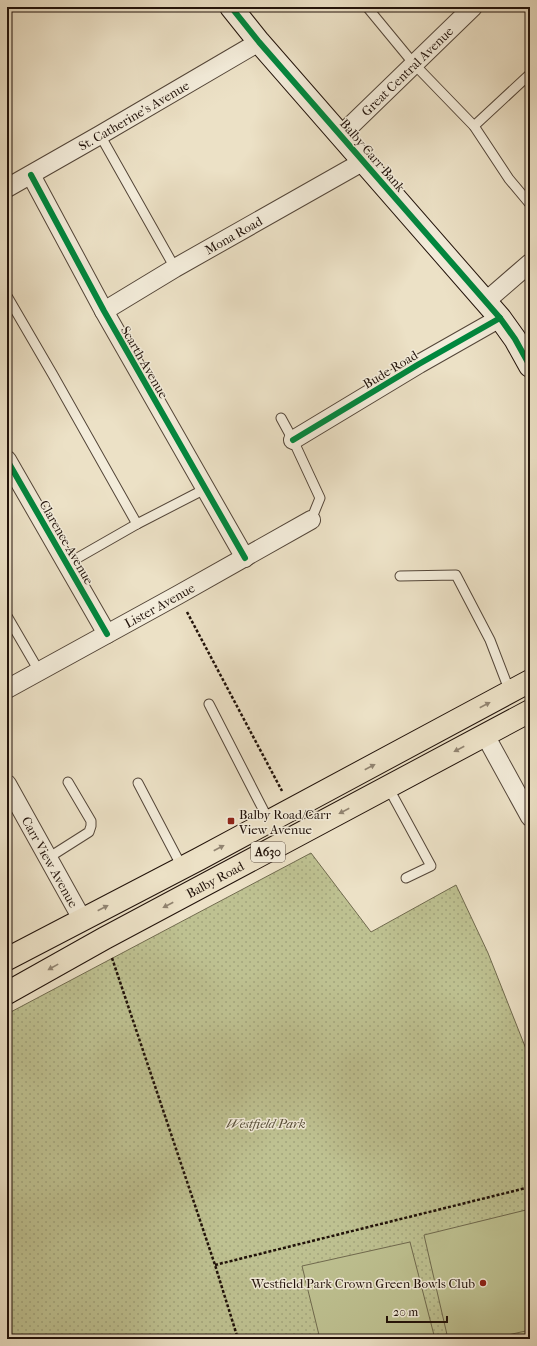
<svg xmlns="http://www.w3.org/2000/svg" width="537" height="1346" font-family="'IM FELL French Canon',serif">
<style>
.grass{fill:url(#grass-dots);stroke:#706a4e}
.pitch{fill:#bec191;stroke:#706a4e}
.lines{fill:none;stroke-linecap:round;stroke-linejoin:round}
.lane-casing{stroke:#544639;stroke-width:11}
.street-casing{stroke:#544639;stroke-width:20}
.secondary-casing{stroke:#21120a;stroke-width:24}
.primary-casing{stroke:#21120a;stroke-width:24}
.path{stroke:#21120a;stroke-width:2.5;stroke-dasharray:3 2;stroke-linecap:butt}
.lane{stroke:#f3ecda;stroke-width:9}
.street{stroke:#f3ecda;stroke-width:18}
.secondary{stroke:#f3ecda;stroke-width:22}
.primary{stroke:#ece1c6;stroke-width:22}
.cycleway-casing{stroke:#f3ecda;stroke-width:8}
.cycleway{stroke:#00873e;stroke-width:6}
.oneway{fill:#918471}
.poi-dot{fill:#8f2418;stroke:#f3ecda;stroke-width:1.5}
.labels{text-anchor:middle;stroke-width:3;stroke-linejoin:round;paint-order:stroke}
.shield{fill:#f3ecda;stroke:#605348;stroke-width:1}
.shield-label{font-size:12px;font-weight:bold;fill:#21120a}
.street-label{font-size:13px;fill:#21120a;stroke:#f3ecda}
.poi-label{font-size:13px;fill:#21120a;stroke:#f3ecda;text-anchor:start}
.park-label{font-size:13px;font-style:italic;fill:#584f39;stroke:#f3ecda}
</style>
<defs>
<pattern id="grass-dots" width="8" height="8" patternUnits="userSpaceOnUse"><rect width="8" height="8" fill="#bec191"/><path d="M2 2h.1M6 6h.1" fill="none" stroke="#a3a57c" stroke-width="1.8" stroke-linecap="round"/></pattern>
</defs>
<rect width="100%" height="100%" fill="#ece1c6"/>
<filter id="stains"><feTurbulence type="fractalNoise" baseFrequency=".005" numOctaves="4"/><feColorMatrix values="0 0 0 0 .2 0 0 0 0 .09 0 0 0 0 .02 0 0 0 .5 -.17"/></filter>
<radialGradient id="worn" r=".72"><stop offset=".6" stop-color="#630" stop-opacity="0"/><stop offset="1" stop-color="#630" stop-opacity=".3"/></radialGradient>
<path class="grass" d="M311,853L371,932L456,885L488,953L530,1059V1339H7V1014Z"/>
<g class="pitch">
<path d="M530,1209V1330L490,1339H448L424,1235Z"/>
<path d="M410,1242L435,1339H320L302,1266Z"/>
</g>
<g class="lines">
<g class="lane-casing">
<g id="lane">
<path d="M367,7L414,64L474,126L509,179L530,204"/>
<path d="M474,126L530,74"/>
<path d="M100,135L175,268"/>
<path d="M7,296L53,375L137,524"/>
<path d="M281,418L293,440L320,498L311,520"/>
<path d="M67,564L137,524L205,489"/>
<path d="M400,576L456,575L490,640L510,692"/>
<path d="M7,616L39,671"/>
<path d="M209,704L269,821"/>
<path d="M138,783L182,867"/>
<path d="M388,787L431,866L406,878"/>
<path d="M48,858L89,832L91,826V821L68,782"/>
</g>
</g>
<g class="street-casing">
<g id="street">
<path id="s1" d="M341,135L473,7"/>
<path d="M31,175L104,311L245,558"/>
<path id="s2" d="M7,188L100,135L259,42"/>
<path d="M485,302L530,263"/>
<path id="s3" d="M104,311L175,268L364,161"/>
<path d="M293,440L419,364L500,318"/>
<path d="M7,460L107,634"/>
<path id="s4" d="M7,689L178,595L311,520"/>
<path d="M485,735L530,817"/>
<path id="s5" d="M7,784L82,919"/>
</g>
</g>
<g class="secondary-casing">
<path id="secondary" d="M231,7L259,42L500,318L515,339L530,366"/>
</g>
<g class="primary-casing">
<g id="primary">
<path d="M7,959L199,859L530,681"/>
<path id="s6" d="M7,993L105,938L530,711"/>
</g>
</g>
<g class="path">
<path d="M187,612L282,791"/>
<path d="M112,958L215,1265L238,1339"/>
<path d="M215,1265L530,1187"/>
</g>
<use href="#lane" class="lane"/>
<use href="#street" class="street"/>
<use href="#secondary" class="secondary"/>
<use href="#primary" class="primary"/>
<g class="cycleway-casing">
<g id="cycleway">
<path d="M231,7L259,42L500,318L515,339L530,366"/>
<path d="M31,175L104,311L245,558"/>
<path d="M293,440L419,364L500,318"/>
<path d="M7,460L107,634"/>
</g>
</g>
<use href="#cycleway" class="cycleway"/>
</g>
<defs><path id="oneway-solid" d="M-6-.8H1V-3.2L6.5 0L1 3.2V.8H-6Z"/></defs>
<g class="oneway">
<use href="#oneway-solid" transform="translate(485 705) rotate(-28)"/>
<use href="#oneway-solid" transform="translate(459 749) rotate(152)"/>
<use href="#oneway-solid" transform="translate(370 767) rotate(-28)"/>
<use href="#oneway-solid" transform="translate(344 811) rotate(152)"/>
<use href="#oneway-solid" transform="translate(219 848) rotate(-28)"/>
<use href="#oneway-solid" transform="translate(168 905) rotate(152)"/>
<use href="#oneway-solid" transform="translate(103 908) rotate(-27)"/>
<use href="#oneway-solid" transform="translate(53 967) rotate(151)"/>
</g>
<g class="poi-dot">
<rect x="227" y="817" width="8" height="8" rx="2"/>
<circle cx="483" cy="1283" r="4"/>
</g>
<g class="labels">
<rect class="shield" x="251" y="842" width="34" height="20" rx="3"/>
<g class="shield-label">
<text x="268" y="856">A630</text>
</g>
<g class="street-label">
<text dy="5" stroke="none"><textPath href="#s1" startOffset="92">Great Central Avenue</textPath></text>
<text dy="5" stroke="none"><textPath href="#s2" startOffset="146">St. Catherine's Avenue</textPath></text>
<text transform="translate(373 155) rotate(49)" y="5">Balby Carr Bank</text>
<text dy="5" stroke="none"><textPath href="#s3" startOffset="150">Mona Road</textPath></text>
<text transform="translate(145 362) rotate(60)" y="5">Scarth Avenue</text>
<text transform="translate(390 369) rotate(-31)" y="5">Bude Road</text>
<text transform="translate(67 542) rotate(60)" y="5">Clarence Avenue</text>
<text dy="5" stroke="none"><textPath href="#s4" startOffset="174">Lister Avenue</textPath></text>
<text dy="5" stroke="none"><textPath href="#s5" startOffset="89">Carr View Avenue</textPath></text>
<text dy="5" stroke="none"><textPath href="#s6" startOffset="237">Balby Road</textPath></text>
</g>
<g class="poi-label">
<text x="239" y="819">Balby Road/Carr<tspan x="239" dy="15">View Avenue</tspan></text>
<text x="475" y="1288" text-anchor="end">Westfield Park Crown Green Bowls Club</text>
</g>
<g class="park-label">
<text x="266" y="1128">Westfield Park</text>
</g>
</g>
<rect width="537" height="1346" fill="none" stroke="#ece1c6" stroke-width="24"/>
<rect x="8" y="8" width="521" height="1330" fill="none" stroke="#21120a" stroke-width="2"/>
<rect x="12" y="12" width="513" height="1322" fill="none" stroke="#21120a"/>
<path d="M387 1316v6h60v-6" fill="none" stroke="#21120a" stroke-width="2"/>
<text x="393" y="1316" font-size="12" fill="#21120a" stroke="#f3ecda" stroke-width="3" paint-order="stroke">20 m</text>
<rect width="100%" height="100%" filter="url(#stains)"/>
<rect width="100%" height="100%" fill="url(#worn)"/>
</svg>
